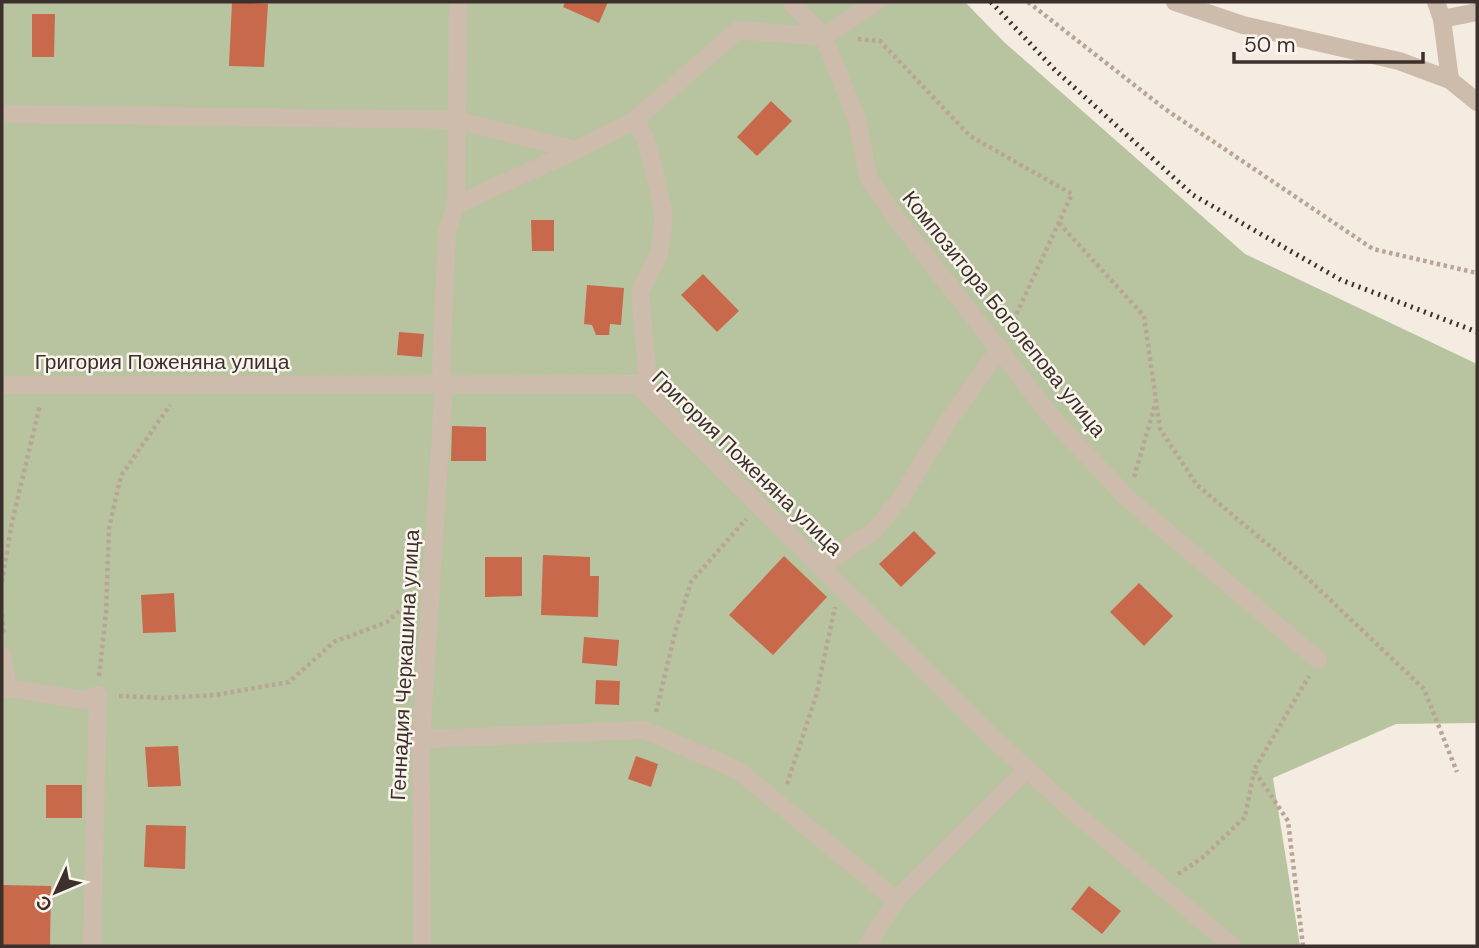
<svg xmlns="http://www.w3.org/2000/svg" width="1479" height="948" font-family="'DM Sans',sans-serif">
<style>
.green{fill:#b8c4a0}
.building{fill:#c8694b}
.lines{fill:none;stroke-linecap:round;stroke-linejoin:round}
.path{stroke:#b9a596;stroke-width:4.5;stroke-dasharray:3.5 3.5;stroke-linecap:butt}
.street{stroke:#cdbbac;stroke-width:18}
.rail{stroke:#3b302b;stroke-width:5;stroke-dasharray:2 5;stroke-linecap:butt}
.labels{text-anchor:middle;stroke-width:5;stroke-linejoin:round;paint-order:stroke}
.street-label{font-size:21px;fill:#3b302b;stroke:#fbf5ee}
</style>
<rect width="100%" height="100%" fill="#f4ebe1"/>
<path class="green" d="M2,2H965L1004,42L1245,254L1477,364V723L1396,724L1273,778L1300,946H2Z"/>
<g class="building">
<path d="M232,2L268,4L264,67L229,66Z"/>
<path d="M565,2H608L599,23L563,7Z"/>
<path d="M32,14H55L54,57H32Z"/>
<path d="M771,101L792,121L757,156L737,137Z"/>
<path d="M531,220H554V251H532Z"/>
<path d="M703,274L739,311L717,332L681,295Z"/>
<path d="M587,285L624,288L621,325L610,324L609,335H596L592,325L584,324Z"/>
<path d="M399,332L424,334L422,357L397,355Z"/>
<path d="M452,426L486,427V461H451Z"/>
<path d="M914,531L936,553L901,587L879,564Z"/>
<path d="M543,555L590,557V576H599L598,617L541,615Z"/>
<path d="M784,556L827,597L773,655L729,615Z"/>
<path d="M485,557H522V596L485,597Z"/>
<path d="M1139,583L1173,616L1144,646L1110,612Z"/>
<path d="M174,593L176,632L143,633L141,595Z"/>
<path d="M584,637L619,640L617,666L582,663Z"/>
<path d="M596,680L620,681L619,705L595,704Z"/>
<path d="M178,746L181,786L148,787L145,747Z"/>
<path d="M636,756L658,764L651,787L628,779Z"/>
<rect x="46" y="785" width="36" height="33"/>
<path d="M146,825L186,826L185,869L144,867Z"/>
<path d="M2,885L51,886L50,946H2Z"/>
<path d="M1089,886L1121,911L1102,934L1071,909Z"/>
</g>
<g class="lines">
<g class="path">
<path d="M1028,2L1165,109L1373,249L1477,273"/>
<path d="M858,39L880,41L970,136L1072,194L1010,328"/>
<path d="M1059,223L1144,316L1160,429L1197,485L1303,574L1424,689L1457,772"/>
<path d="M1134,477L1155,405"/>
<path d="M2,582L12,522L40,405"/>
<path d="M2,615L4,635"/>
<path d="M99,676L106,613L109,528L121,476L170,405"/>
<path d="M119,696L163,698L215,695L289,682L334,642L387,622L408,603"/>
<path d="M656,712L676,629L691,582L746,519"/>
<path d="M787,784L816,696L835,607"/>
<path d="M1178,874L1202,858L1245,817L1254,771"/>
<path d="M1303,946L1288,821L1254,770L1309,676"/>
</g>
<g class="street">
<path d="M791,2L824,37L857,119L869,179L893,214L1055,421L1127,498L1318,660"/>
<path d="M1175,2L1243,25L1399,61L1450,80L1477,102"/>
<path d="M1436,2L1442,19L1450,80"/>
<path d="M1442,19L1477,12"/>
<path d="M2,114L456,120L576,150"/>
<path d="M636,119L648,146L664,215L659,254L640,291L649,395"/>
<path d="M456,205L458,2"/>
<path d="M2,385L637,384L997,742L1074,812L1232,946"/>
<path d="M822,566L875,530L901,498L946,424L1000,348"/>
<path d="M2,655L8,689"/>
<path d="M2,687L83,700L98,695L92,946"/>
<path d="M421,739L644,730L738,770L896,900"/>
<path d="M422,946L421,739L444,386L441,367L447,232L456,205L576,150L636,119L738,30L824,37L876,2"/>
<path d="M867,946L896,900L1027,769"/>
</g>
<path class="rail" d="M991,2L1055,70L1193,195L1341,280L1477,332"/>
</g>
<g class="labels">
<g class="street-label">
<text transform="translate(1004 314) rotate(51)" y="7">Композитора Боголепова улица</text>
<text x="162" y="369">Григория Поженяна улица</text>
<text transform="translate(747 463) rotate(44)" y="7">Григория Поженяна улица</text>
<text transform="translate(405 665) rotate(-87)" y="7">Геннадия Черкашина улица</text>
</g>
</g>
<rect width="1479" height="948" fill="none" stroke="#3b302b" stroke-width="7"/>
<g transform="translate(56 892) rotate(226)" stroke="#fbf5ee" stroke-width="5" paint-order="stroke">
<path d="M0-5L12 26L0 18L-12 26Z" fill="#3b302b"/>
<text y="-10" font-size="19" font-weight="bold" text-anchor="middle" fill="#3b302b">С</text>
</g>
<path d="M1234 52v10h189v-10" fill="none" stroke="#3b302b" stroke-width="3.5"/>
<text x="1244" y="52" font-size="21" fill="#3b302b" stroke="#fbf5ee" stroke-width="5" paint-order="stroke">50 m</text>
</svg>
